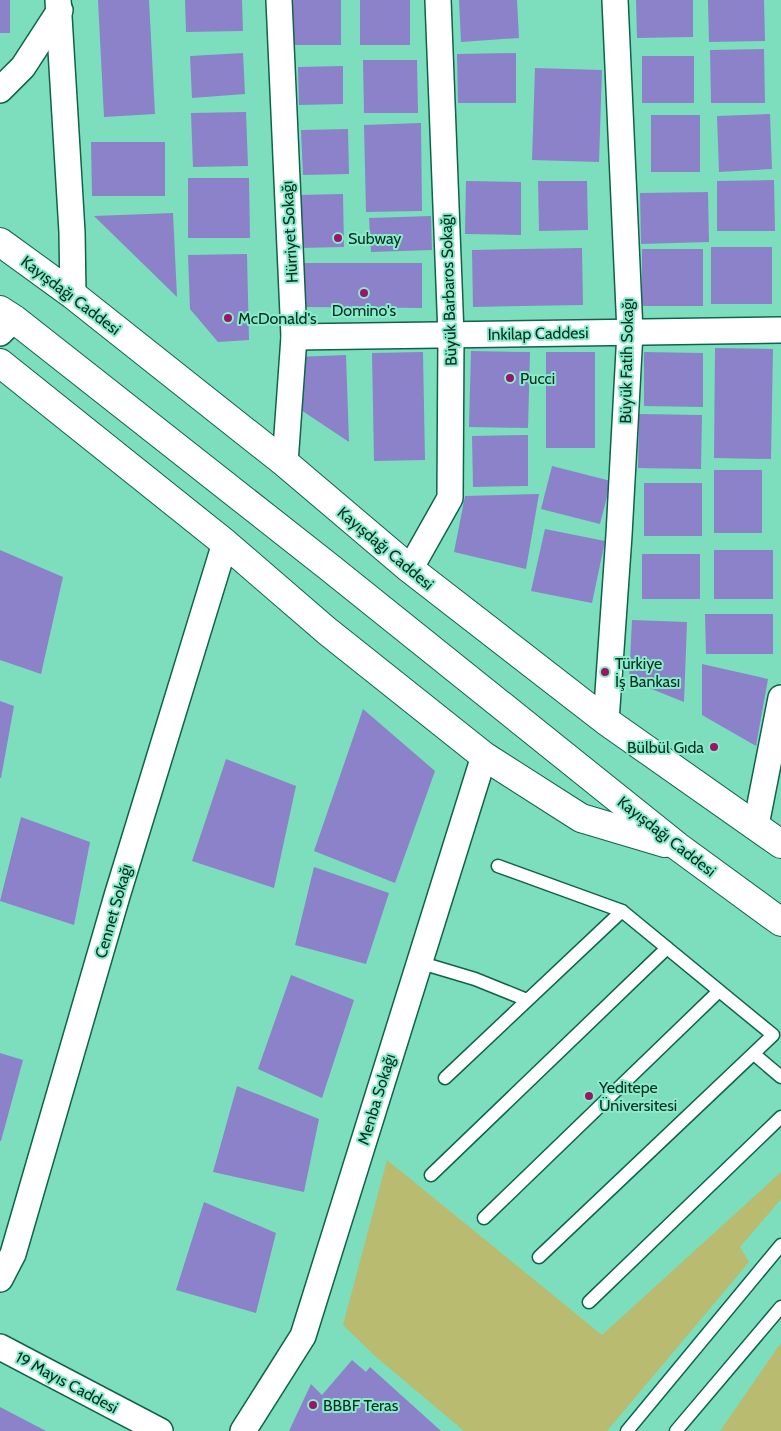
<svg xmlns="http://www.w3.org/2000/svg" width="781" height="1431" font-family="Cabin,sans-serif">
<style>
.green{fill:#b9bb70}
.building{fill:#8c82ca}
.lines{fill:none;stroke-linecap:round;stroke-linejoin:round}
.service-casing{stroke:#0e634c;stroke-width:15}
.minor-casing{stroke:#0e634c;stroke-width:28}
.primary-casing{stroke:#0e634c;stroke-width:30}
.service{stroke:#fff;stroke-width:12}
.minor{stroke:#fff;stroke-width:25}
.primary{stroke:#fff;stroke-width:28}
.poi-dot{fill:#9a1568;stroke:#89ebc9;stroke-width:2}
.labels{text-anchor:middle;stroke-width:4;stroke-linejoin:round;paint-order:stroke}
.street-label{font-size:16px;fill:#002d20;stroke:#89ebc9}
.poi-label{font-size:16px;fill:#002d20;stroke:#89ebc9;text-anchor:start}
</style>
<rect width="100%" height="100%" fill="#7cdebc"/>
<g class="green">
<path d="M387,1160L602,1335L781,1172V1199L740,1247L749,1262L607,1431H464L375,1356L343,1325Z"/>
<path d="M781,1343V1431H720L778,1347Z"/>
</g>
<g class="building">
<rect x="0" y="0" width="10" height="33"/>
<path d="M98,0H149L155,114L104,117Z"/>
<path d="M185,0H242L243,31L186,32Z"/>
<path d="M290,0H341V45H291Z"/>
<rect x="360" y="0" width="50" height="45"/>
<path d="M459,0H517L519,38L461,42Z"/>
<path d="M636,0H693V37L637,38Z"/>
<path d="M708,0H764L765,41L709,42Z"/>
<path d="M764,49L765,103H711L710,50Z"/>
<path d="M243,53L245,94L192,98L190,56Z"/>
<path d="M516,53V103H458L457,54Z"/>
<rect x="642" y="56" width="52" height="47"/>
<path d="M363,60H417L418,113H364Z"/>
<path d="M343,66V104L299,105L298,67Z"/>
<path d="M535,68L602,70L599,162L532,160Z"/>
<path d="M246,112L248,166L193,167L191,113Z"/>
<path d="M770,114L772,169L719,172L717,116Z"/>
<rect x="651" y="115" width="49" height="57"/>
<path d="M421,123L422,211L366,212L364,125Z"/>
<path d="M348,129L349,174L303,175L301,130Z"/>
<path d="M91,142H165V196H92Z"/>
<path d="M188,178H249L250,238H188Z"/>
<path d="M774,180L775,231H717V181Z"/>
<path d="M466,181L521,182V235L465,234Z"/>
<path d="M538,181H587L588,230L539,231Z"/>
<path d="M708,192L709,242L641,244L640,193Z"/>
<path d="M343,194L344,247L299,248L298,195Z"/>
<path d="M173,213L177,297L94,216Z"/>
<path d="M431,216L432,250L371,252L369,218Z"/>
<rect x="711" y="247" width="61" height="57"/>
<path d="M582,248L583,305L473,307L472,250Z"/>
<rect x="642" y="249" width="61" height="57"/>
<path d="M247,254L249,340L218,342L190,309L188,255Z"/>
<path d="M303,263H422V308L303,307Z"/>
<path d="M715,348L773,349L771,459L714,458Z"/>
<path d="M471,351L530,352L528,428L469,427Z"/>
<path d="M423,352L425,460L374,461L372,353Z"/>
<rect x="546" y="352" width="49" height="96"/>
<path d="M644,352L703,353V407L644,406Z"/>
<path d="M346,355L349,442L298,408L296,357Z"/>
<path d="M639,414L702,415L701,469L638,468Z"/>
<path d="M528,435V486L473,487L472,436Z"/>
<path d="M552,466L611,481L600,524L541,509Z"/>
<rect x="714" y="470" width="48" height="63"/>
<rect x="644" y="483" width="58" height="53"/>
<path d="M539,494L526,569L454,552L465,496Z"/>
<path d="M545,529L605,541L592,603L531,591Z"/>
<path d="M0,550L63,577L41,674L0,660Z"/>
<rect x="714" y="550" width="59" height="49"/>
<rect x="642" y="554" width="58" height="45"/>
<path d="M705,614H773V654H706Z"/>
<path d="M632,620L687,622L684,702L629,680Z"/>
<path d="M702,664L768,679L756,746L702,715Z"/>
<path d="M0,701L14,706L1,778H0Z"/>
<path d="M363,709L435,771L395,883L314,851Z"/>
<path d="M226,759L296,786L274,888L192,861Z"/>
<path d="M21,817L90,842L74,925L0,901Z"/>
<path d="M314,867L389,893L366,964L295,945Z"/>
<path d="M291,975L354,1000L322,1098L258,1069Z"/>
<path d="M0,1053L23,1060L1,1141H0Z"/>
<path d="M237,1086L319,1119L304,1192L213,1172Z"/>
<path d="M204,1202L276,1233L256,1313L176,1290Z"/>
<path d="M352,1360L366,1372L370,1367L441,1431H289L311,1384L322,1395Z"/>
<path d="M0,1407L46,1431H0Z"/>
</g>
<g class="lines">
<g class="service-casing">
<g id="service">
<path d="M498,866L622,911L773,1035L539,1257"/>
<path d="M418,962L475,979L527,1000"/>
<path d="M754,1054L781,1077"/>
<path d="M445,1078L622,911"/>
<path d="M431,1175L667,948"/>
<path d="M484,1218L719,991"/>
<path d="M589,1302L781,1117"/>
<path d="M627,1431L781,1245"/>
<path d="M676,1431L781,1307"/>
</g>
</g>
<g class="minor-casing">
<g id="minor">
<path d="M58,0L72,232L73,295"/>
<path d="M279,0L294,337L285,463"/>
<path d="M0,90L23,67L60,10"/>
<path d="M0,333L14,319"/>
<path d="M294,337L781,330"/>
<path d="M410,569L450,498L451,335L438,0"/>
<path d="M606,721L619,535L630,332L615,0"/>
<path d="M756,825L781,698"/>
<path d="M0,1279L13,1254L117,896L225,543"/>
<path d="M0,1347L160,1431"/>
<path d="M243,1431L303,1336L484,756"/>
</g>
</g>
<g class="primary-casing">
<g id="primary">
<path d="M0,242L73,295L285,463L410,569L606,721L781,844"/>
<path d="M0,310L14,319L329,567L677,846L781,922"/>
<path d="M0,363L225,543L327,631L484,756L581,818L665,843"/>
</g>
</g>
<use href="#service" class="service"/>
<use href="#minor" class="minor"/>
<use href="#primary" class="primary"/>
</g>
<g class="poi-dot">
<circle cx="338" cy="238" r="5"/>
<circle cx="364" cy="293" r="5"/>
<circle cx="228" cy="318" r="5"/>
<circle cx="510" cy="378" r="5"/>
<circle cx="605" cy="672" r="5"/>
<circle cx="714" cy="747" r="5"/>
<circle cx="589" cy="1096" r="5"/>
<circle cx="313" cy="1405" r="5"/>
</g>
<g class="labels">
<g class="street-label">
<text transform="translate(289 232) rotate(-93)" y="6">Hürriyet Sokağı</text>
<text transform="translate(448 290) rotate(-92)" y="6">Büyük Barbaros Sokağı</text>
<text transform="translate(71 295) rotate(37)" y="6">Kayışdağı Caddesi</text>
<text transform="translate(538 333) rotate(-1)" y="6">Inkilap Caddesi</text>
<text transform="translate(626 361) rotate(-89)" y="6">Büyük Fatih Sokağı</text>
<text transform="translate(386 548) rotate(40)" y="6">Kayışdağı Caddesi</text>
<text transform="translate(667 836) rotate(38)" y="6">Kayışdağı Caddesi</text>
<text transform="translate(113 911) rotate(-74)" y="6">Cennet Sokağı</text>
<text transform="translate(376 1099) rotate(-73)" y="6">Menba Sokağı</text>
<text transform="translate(67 1382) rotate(28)" y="6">19 Mayıs Caddesi</text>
</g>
<g class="poi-label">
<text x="348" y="244">Subway</text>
<text x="364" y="316" text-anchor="middle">Domino's</text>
<text x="238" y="324">McDonald's</text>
<text x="520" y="384">Pucci</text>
<text x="615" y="669">Türkiye<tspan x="615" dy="18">İş Bankası</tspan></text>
<text x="704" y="753" text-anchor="end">Bülbül Gıda</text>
<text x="599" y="1093">Yeditepe<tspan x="599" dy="18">Üniversitesi</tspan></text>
<text x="323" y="1411">BBBF Teras</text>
</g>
</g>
</svg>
